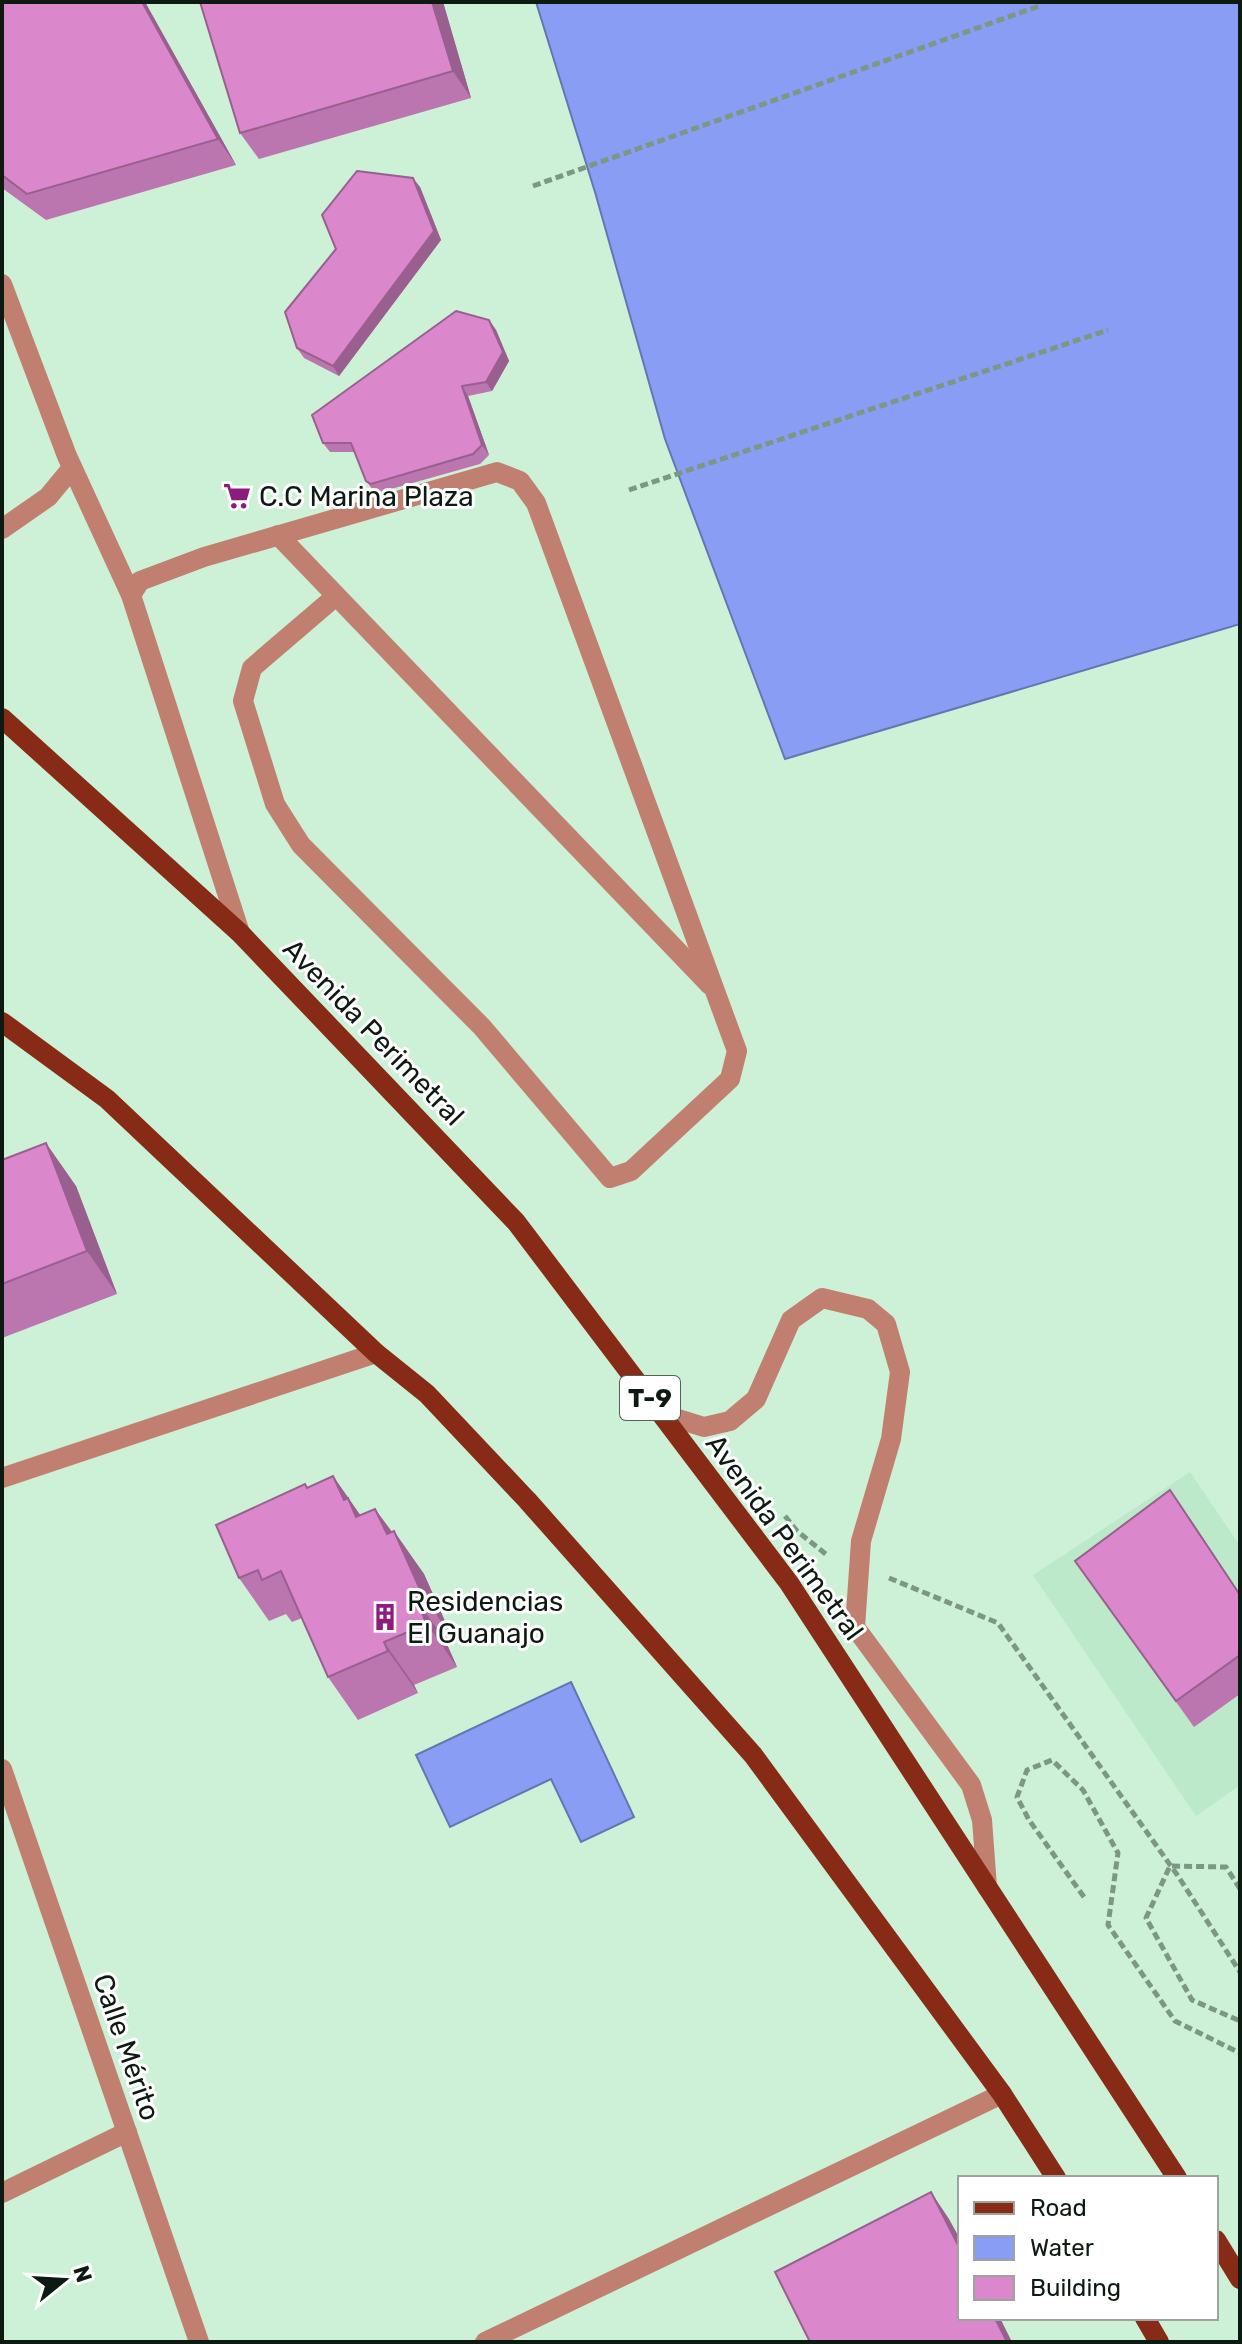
<svg xmlns="http://www.w3.org/2000/svg" width="1242" height="2344" font-family="Rubik,sans-serif">
<style>
.built{fill:#bce9c9}
.water{fill:#8a9df5;stroke:#6476b1;stroke-width:2}
.lines{fill:none;stroke-linecap:round;stroke-linejoin:round}
.path{stroke:#7c9783;stroke-width:5;stroke-dasharray:8 4;stroke-linecap:butt}
.service{stroke:#c17f70;stroke-width:20}
.minor{stroke:#c17f70;stroke-width:20}
.primary{stroke:#872b17;stroke-width:20}
.wall{fill:#bb75af}
.shaded-wall{fill:#995f8e}
.building{fill:#da88cb;stroke:#995f8e;stroke-width:2}
.labels{text-anchor:middle;stroke-width:6;stroke-linejoin:round;paint-order:stroke}
.shield{fill:#fff;stroke:#565f58;stroke-width:2}
.shield-label{font-size:26px;font-weight:bold;fill:#0d1a11}
.poi-label{font-size:28px;fill:#0d1a11;stroke:#fff;text-anchor:start}
.street-label{font-size:28px;fill:#0d1a11;stroke:#fff}
</style>
<rect width="100%" height="100%" fill="#ccf1d6"/>
<path class="built" d="M1190,1472L1240,1546V1785L1196,1816L1033,1575Z"/>
<g class="water">
<path d="M536,2H1240V624L785,759L665,439L595,192Z"/>
<path d="M571,1682L634,1817L581,1842L551,1779L450,1827L416,1755Z"/>
</g>
<g class="lines">
<g class="path">
<path d="M533,186L1042,5"/>
<path d="M629,490L1108,330"/>
<path d="M785,1516L797,1531L827,1555"/>
<path d="M889,1578L998,1623L1178,1876L1240,1972"/>
<path d="M1240,1889L1226,1867L1170,1866L1146,1918L1192,2000L1240,2021"/>
<path d="M1084,1897L1029,1820L1017,1797L1027,1770L1052,1760L1083,1790L1118,1853L1108,1925L1175,2021L1240,2053"/>
</g>
<g class="service">
<path d="M2,284L67,456L131,595L240,933"/>
<path d="M2,529L48,497L72,468"/>
<path d="M278,535L710,985"/>
<path d="M131,595L140,581L204,557L497,472L520,481L536,503L737,1051L730,1079L631,1171L610,1178L482,1027L301,845L275,804L243,701L252,668L336,596"/>
<path d="M662,1414L704,1427L730,1421L756,1399L791,1320L822,1298L868,1309L886,1324L900,1372L891,1439L861,1541L855,1627L971,1785L982,1820L987,1887"/>
</g>
<g class="minor">
<path d="M2,1478L376,1353"/>
<path d="M2,1769L199,2342"/>
<path d="M2,2193L127,2132"/>
<path d="M485,2342L1002,2094"/>
</g>
<g class="primary">
<path d="M2,718L240,933L516,1222L789,1583L1177,2178"/>
<path d="M2,1022L107,1099L376,1353L427,1394L527,1500L753,1755L1002,2094L1056,2178"/>
<path d="M1216,2240L1240,2279"/>
<path d="M1145,2318L1159,2342"/>
</g>
</g>
<g class="wall">
<path d="M2,2H145L236,165L46,220L2,188Z"/>
<path d="M443,2L471,98L259,159L240,133Z"/>
<path d="M420,187L441,240L339,376L304,358L297,348Z"/>
<path d="M489,320L496,330L509,361L492,391L468,396L489,455L480,464L377,493L373,490L366,481L354,452H330L323,443Z"/>
<path d="M2,1160L76,1186L117,1294L2,1338Z"/>
<path d="M333,1476L360,1515L375,1509L424,1574L452,1637L445,1640L457,1667L414,1685L418,1693L358,1720L328,1677L302,1618L292,1622L286,1614L269,1621L239,1578L305,1484L308,1488Z"/>
<path d="M1189,1517L1240,1594V1694L1194,1727L1075,1561Z"/>
</g>
<g class="shaded-wall">
<path d="M142,2H145L236,165L218,139Z"/>
<path d="M432,2H443L471,98L453,71Z"/>
<path d="M413,178L420,187L441,240L339,376L333,366Z"/>
<path d="M489,320L496,330L509,361L492,391L486,382Z"/>
<path d="M462,386L468,396L489,455L482,445Z"/>
<path d="M46,1143L76,1186L117,1294L87,1251Z"/>
<path d="M333,1476L363,1519L386,1559L344,1500Z"/>
<path d="M375,1509L398,1541L394,1531L424,1574L452,1637L422,1594L387,1534Z"/>
<path d="M415,1598L445,1640L457,1667L427,1624Z"/>
<path d="M384,1642L414,1685L418,1693L388,1651Z"/>
<path d="M931,2192L949,2219L960,2239V2249Z"/>
<path d="M995,2318H1000L1012,2342H1007Z"/>
</g>
<g class="building">
<path d="M2,2H142L218,139L27,194L2,175Z"/>
<path d="M200,2H432L453,71L240,133Z"/>
<path d="M357,171L413,178L434,231L333,366L297,348L285,312L336,249L322,215Z"/>
<path d="M456,311L489,320L503,352L486,382L462,386L482,445L473,454L371,484L366,481L351,443H323L312,415Z"/>
<path d="M46,1143L87,1251L2,1284V1160Z"/>
<path d="M333,1476L344,1500L348,1498L356,1517L375,1509L387,1534L394,1531L422,1594L415,1598L427,1624L384,1642L388,1651L328,1677L281,1571L262,1580L258,1570L239,1578L216,1525L305,1484L307,1488Z"/>
<path d="M1170,1490L1240,1595V1655L1176,1701L1075,1561Z"/>
<path d="M931,2192L960,2249V2318H995L1007,2342H810L775,2272Z"/>
</g>
<defs>
<g id="supermarket-bare" transform="scale(2.16)"><path d="M-6-5.5h2.5l.6 2H6L4.5 2H-2.5L-4.4-4H-6ZM-1.5 3.2a1.3 1.3 0 1 0 .1 0ZM3 3.2a1.3 1.3 0 1 0 .1 0Z" fill="#8c1c7e" stroke="#fff" stroke-width="2.5" paint-order="stroke"/></g>
<g id="building-bare" transform="scale(2.16)"><path d="M-4-6H4V6H1V3H-1V6H-4ZM-2.5-4.3h1.7v1.8h-1.7ZM.8-4.3h1.7v1.8H.8ZM-2.5-1h1.7V.8h-1.7ZM.8-1h1.7V.8H.8Z" fill="#8c1c7e" stroke="#fff" stroke-width="2.5" paint-order="stroke"/></g>
</defs>
<g fill-rule="evenodd">
<use href="#supermarket-bare" x="237" y="496"/>
<use href="#building-bare" x="385" y="1617"/>
</g>
<g class="labels">
<rect class="shield" x="620" y="1376" width="60" height="44" rx="6"/>
<g class="shield-label">
<text x="650" y="1407">T-9</text>
</g>
<g class="poi-label">
<text x="259" y="506">C.C Marina Plaza</text>
<text x="407" y="1611">Residencias<tspan x="407" dy="32">El Guanajo</tspan></text>
</g>
<g class="street-label">
<text transform="translate(374 1032) rotate(46)" y="10">Avenida Perimetral</text>
<text transform="translate(785 1537) rotate(54)" y="10">Avenida Perimetral</text>
<text transform="translate(127 2047) rotate(71)" y="10">Calle Mérito</text>
</g>
</g>
<rect width="1242" height="2344" fill="none" stroke="#0d1a11" stroke-width="8"/>
<rect x="958" y="2176" width="260" height="144" fill="#ffffff" stroke="#9ea3a0" stroke-width="2"/>
<rect x="974" y="2202" width="40" height="12" fill="#872b17" stroke="#9ea3a0" stroke-width="2"/>
<text x="1030" y="2216" font-size="24" fill="#0d1a11">Road</text>
<rect x="974" y="2236" width="40" height="24" fill="#8a9df5" stroke="#9ea3a0" stroke-width="2"/>
<text x="1030" y="2256" font-size="24" fill="#0d1a11">Water</text>
<rect x="974" y="2276" width="40" height="24" fill="#da88cb" stroke="#9ea3a0" stroke-width="2"/>
<text x="1030" y="2296" font-size="24" fill="#0d1a11">Building</text>
<g transform="translate(64 2280) rotate(72)" stroke="#ffffff" stroke-width="6" paint-order="stroke">
<path d="M0-6L14 30L0 20L-14 30Z" fill="#0d1a11"/>
<text y="-12" font-size="22" font-weight="bold" text-anchor="middle" fill="#0d1a11">N</text>
</g>
</svg>
